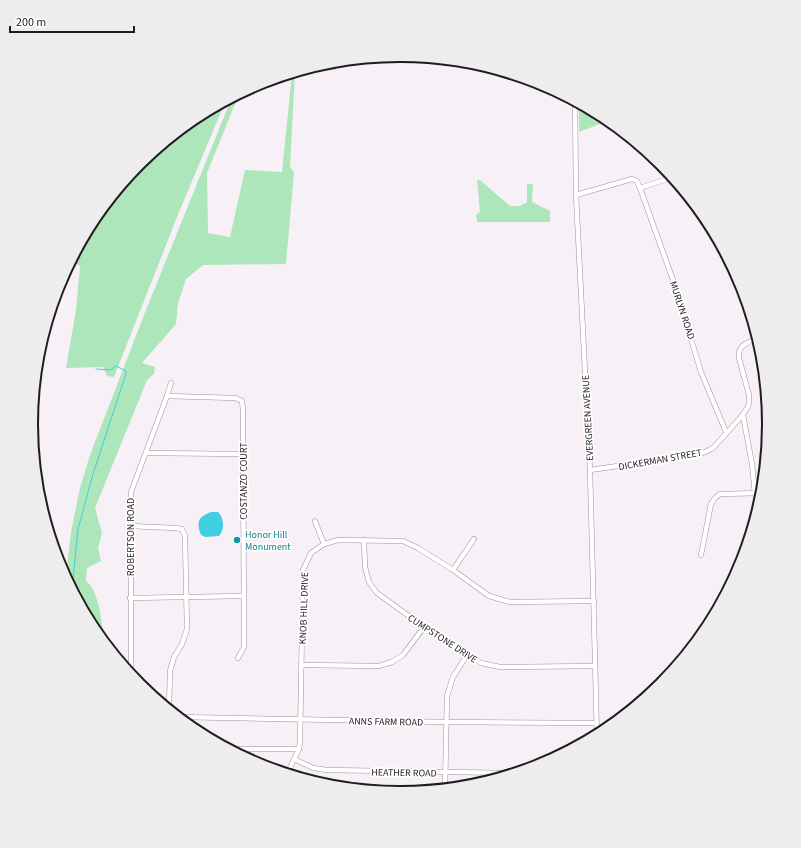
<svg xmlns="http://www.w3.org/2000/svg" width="801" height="848" font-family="'Source Sans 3',sans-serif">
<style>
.green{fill:#ace6ba}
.water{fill:#40cfe0}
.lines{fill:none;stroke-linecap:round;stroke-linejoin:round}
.stream{stroke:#40cfe0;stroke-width:1}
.minor-casing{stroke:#9a949b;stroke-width:5.5}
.minor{stroke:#fff;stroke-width:4.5}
.culture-dot{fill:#0f9aa8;stroke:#fff;stroke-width:1.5}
.labels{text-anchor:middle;stroke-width:3.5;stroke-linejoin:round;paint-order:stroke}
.street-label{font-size:10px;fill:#1f1d20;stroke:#fff}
.culture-label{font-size:10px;fill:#0d838f;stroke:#fff;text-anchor:start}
.rim{fill:none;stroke:#1f1d20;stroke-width:2}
</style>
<rect width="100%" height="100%" fill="#f7f0f7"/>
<g class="green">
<path d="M325,63H336V70L298,71Z"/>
<path d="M295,72L290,167L294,172L286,264L203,265L186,279L178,303L176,324L142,363L155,367L154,374L147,380L95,508L102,533L98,548L101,561L87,568L86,581C88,583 91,585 92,588C100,602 103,624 102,640L93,629L66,577L71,532L80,488L90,455L144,315L232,97L239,94L207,173L208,233L230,237L245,170L282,172L292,73Z"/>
<path d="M226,100L179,212L114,377L107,376L103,367L66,368L76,310L80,266L71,260L93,219L139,163L195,117L218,107L220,104Z"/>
<path d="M579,103L610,120L579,132Z"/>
<path d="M477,180H480L510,206H520L527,202V184H533L532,202L550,211V222H477L476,215L480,212Z"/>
</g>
<path class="water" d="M211,512H218C224,518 225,529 219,536L205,537L201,535C196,522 198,517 211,512Z"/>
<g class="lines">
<path class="stream" d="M72,590L78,529L93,474L126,374V371L116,366L111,370L96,369"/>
<g class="minor-casing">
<g id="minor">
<path d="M342,60L436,58"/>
<path d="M575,100L576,195L590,470L597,736"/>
<path d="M640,188L673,280L701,372L726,432"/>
<path d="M576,195L632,179L637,181L640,188L673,177"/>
<path d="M167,396L235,398L242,401L243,410L244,647L238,658"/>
<path d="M743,415L752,464L755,494"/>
<path d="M146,453L242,454"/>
<path d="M590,470L694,455L705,452L713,448L741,417L748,407L749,402V395L739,358C737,345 748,342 759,338"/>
<path d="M315,521L324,544"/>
<path d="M130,526L175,528L182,529L185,536L187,629L182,644L174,657L170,671L169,707L171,711"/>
<path d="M364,540L365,567L369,582L377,593L424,627L481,663L500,667L595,666"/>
<path d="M701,555L711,504L715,498L720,494L763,493"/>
<path d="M453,570L474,539"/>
<path d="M130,598L243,596"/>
<path d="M302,665L379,666L392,662L403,655L424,627"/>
<path d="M131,675V492L167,396L171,383"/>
<path d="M176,715L179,717L446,722L596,723"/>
<path d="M228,749H299"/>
<path d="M294,759L313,768L327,770L517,773"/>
<path d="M287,774L299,749L300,742L303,570L311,553L324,544L338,540L403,541L418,548L453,570L489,596L510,602L594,601"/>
<path d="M445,789L447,696L453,677L467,655"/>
</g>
</g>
<use href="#minor" class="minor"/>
</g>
<circle class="culture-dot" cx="237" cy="540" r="4"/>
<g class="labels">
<g class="street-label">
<text transform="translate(683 310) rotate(72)" y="4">MURLYN ROAD</text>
<text transform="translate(587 418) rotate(-93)" y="4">EVERGREEN AVENUE</text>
<text transform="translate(660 459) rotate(-10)" y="4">DICKERMAN STREET</text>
<text transform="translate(243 481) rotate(-90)" y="4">COSTANZO COURT</text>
<text transform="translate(130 537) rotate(-90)" y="4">ROBERTSON ROAD</text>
<text transform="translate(303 608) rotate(-88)" y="4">KNOB HILL DRIVE</text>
<text transform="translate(443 638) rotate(33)" y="4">CUMPSTONE DRIVE</text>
<text transform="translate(386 721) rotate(1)" y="4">ANNS FARM ROAD</text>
<text transform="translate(404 772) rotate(1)" y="4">HEATHER ROAD</text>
</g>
<g class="culture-label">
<text x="245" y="538">Honor Hill<tspan x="245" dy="12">Monument</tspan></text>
</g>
</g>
<path d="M0 0H801V848H0ZM38 424a362 362 0 1 1 724 0a362 362 0 1 1-724 0Z" fill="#ededed" fill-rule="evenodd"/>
<path class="rim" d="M38 424a362 362 0 1 1 724 0a362 362 0 1 1-724 0Z"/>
<path d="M10 26v6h124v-6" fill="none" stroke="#1f1d20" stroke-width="2"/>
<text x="16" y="26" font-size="12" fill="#1f1d20" stroke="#ffffff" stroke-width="3" paint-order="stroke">200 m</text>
</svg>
